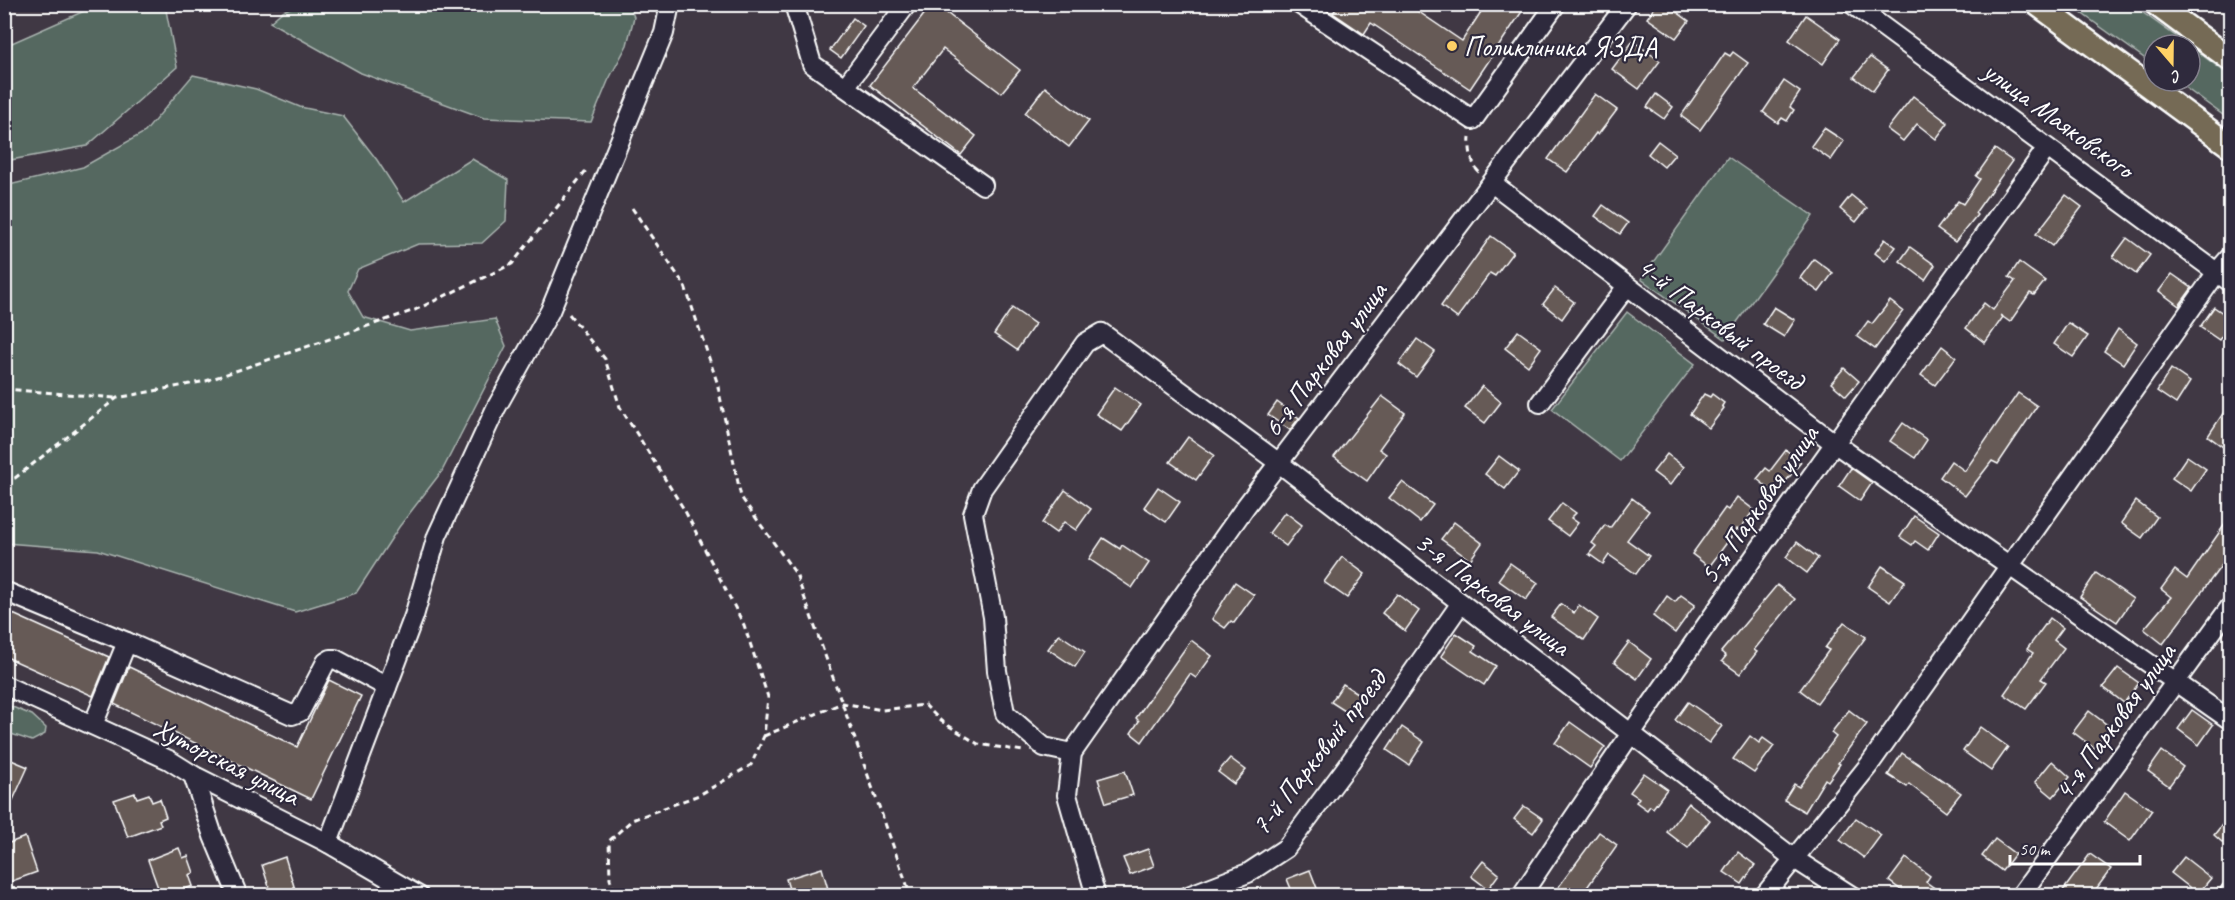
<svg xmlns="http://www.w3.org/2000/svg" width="2235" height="900" font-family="Caveat,sans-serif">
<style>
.green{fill:#546861;stroke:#aab4b0;stroke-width:1.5}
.building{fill:#665a56;stroke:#fff;stroke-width:1.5}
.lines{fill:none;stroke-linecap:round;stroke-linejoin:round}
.minor-casing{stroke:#fff;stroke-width:22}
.major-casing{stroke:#fff;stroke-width:27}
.path{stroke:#fff;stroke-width:3;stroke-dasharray:6 4.5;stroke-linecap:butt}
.minor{stroke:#2f2a3d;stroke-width:18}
.major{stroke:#746b55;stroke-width:22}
.poi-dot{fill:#ffd166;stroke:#2f2a3d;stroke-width:2}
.labels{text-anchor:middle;stroke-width:4.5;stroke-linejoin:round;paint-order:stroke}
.poi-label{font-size:28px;fill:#fff;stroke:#2f2a3d;text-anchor:start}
.street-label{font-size:28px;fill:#fff;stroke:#2f2a3d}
</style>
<rect width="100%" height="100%" fill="#403844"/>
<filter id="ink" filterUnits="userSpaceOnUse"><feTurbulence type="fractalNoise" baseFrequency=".0167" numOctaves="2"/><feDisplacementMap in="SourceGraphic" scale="12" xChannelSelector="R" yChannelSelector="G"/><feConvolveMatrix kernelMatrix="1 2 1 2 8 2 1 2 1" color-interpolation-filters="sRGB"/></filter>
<g filter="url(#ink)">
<g class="green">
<path d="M100,4L165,5L177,67L87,146L5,161V46Z"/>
<path d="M297,5L629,4L634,17L627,45L608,81L591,122L484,118L361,73L270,22L283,11Z"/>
<path d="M2070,5H2132L2188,45H2154V65Z"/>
<path d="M2190,46L2230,76V120L2176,81H2190Z"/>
<path d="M193,75L256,89L300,107L343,116L377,160L404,202L472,159L508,180L506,221L482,243L418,244L358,269L348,291L363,317L410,331L495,319L506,346L442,471L399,527L356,593L295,612L98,550L5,543V186L83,167L145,132Z"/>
<path d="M1728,157L1813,216L1725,339L1641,279Z"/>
<path d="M1627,312L1695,364L1620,461L1552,409Z"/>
<path d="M5,704L32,715L46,728L45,734L32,741L5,732Z"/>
</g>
<g class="building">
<path d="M932,4H935L1020,70L1001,93L943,49L913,88L976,136L961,155L870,85Z"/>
<path d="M1339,4H1407L1462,41L1486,4H1527L1470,89L1371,23L1364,34L1333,13Z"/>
<path d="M1657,4H1666L1689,21L1676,38L1647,18Z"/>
<path d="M1806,15L1840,39L1823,64L1789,40Z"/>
<path d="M853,18L864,26L841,58L830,50Z"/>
<path d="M1633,41L1660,61L1639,89L1612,69Z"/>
<path d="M1733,52L1748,63L1700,130L1681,116L1725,53L1730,56Z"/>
<path d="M1870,57L1888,70L1873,91L1854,77Z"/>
<path d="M1784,81L1800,92L1790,107L1794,110L1787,121L1782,118L1778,123L1763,112Z"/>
<path d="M1045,87L1089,121L1069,147L1025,113Z"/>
<path d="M1595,94L1617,110L1598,135L1596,133L1567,172L1548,159Z"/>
<path d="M1656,94L1673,107L1664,119L1647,107Z"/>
<path d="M1913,96L1948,123L1936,139L1917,124L1903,141L1887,129Z"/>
<path d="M1824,128L1844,141L1831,160L1811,146Z"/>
<path d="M1658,141L1675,154L1664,167L1648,154Z"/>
<path d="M1995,149L2012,161L1975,213L1977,215L1955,242L1937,229L1958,201L1963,204L1980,179L1976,176Z"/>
<path d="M1851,195L1867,208L1856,222L1840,209Z"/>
<path d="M2066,195L2082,207L2052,246L2036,234Z"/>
<path d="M1603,205L1628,223L1620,234L1595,216Z"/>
<path d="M1491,236L1513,252L1495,276L1490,273L1457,318L1441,306Z"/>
<path d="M2127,238L2150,255L2136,274L2113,257Z"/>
<path d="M1885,239L1896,247L1885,261L1875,253Z"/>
<path d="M1910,247L1935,265L1925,280L1900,261Z"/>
<path d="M1814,259L1833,273L1819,292L1800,278Z"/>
<path d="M2019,262L2045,281L2034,295L2030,293L2010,322L2000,315L2003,317L1985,343L1966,328L1984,303L1993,310L2015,281L2009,277Z"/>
<path d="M2172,274L2192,288L2179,306L2159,291Z"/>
<path d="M1555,288L1574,302L1562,319L1543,304Z"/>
<path d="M1890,301L1903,311L1875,349L1857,336L1868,321L1872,324Z"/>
<path d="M1774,307L1795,320L1784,337L1763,324Z"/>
<path d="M2214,307L2230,318V324L2219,340L2200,327Z"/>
<path d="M1012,308L1035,324L1017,350L994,334Z"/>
<path d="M2068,323L2088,336L2073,357L2054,344Z"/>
<path d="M2118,329L2137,343L2123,364L2104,351Z"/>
<path d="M1518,331L1541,348L1528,366L1505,348Z"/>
<path d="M1417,339L1435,352L1416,377L1399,364Z"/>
<path d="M1942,346L1956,357L1935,385L1921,375Z"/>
<path d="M1844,368L1859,381L1846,396L1831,383Z"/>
<path d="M2171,369L2190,382L2176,404L2157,391Z"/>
<path d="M1482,386L1501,402L1485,423L1465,408Z"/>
<path d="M1115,387L1141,405L1122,431L1096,414Z"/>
<path d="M2018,393L2037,406L1998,464L1992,461L1965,496L1940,477L1951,461L1965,471Z"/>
<path d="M1704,394L1710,397L1712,394L1724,403L1722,406L1724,408L1709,428L1690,414Z"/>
<path d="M1382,396L1405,413L1379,449L1386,454L1367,481L1334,457Z"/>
<path d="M1277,402L1299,418L1290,430L1268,415Z"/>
<path d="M2230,403V452L2208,436Z"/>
<path d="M1903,423L1927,440L1915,458L1890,441Z"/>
<path d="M1188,437L1214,455L1196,480L1170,462Z"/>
<path d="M1786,450L1801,462L1776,494L1757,479L1766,468L1770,471Z"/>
<path d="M1667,454L1684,467L1670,485L1653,472Z"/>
<path d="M1499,456L1519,471L1505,489L1485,474Z"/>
<path d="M2187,456L2206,469L2191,491L2172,478Z"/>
<path d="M1851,468L1872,483L1860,501L1839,486Z"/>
<path d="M1402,482L1433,505L1420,522L1389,498Z"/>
<path d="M1158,487L1180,502L1166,522L1144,507Z"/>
<path d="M1065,490L1091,509L1076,530L1064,522L1056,533L1042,523Z"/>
<path d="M1737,497L1754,510L1739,530L1737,529L1709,567L1692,554L1725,508L1728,510Z"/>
<path d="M1632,498L1649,511L1627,540L1649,556L1636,574L1609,555L1603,564L1589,554L1596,546L1592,543L1605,525L1610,528Z"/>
<path d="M2136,501L2157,517L2142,538L2121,523Z"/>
<path d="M1562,503L1576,513L1571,518L1578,523L1568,536L1548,521Z"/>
<path d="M1285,512L1302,525L1286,546L1269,533Z"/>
<path d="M1914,516L1939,533L1928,550L1915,541L1912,545L1900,537Z"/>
<path d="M2230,517V554L2163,644L2144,629L2171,597L2161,589L2175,570L2187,579Z"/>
<path d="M1454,522L1482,543L1470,560L1441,539Z"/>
<path d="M1103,538L1120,549L1122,545L1149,563L1132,588L1089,559Z"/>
<path d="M1797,542L1818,558L1807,573L1786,557Z"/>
<path d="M1342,557L1365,574L1347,598L1324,582Z"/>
<path d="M1510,563L1538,583L1526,600L1498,580Z"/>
<path d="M1882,566L1905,581L1890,602L1868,587Z"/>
<path d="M2096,573L2133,599L2117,622L2080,597Z"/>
<path d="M1235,582L1254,595L1234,623L1231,621L1225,628L1212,619Z"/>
<path d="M1777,585L1795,599L1754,650L1757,652L1740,674L1722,661L1726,656L1721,652Z"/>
<path d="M1397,594L1419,611L1405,631L1382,613Z"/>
<path d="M1681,595L1695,605L1675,633L1653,616L1667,596L1675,602Z"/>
<path d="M1561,604L1574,613L1579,605L1598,619L1584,640L1551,617Z"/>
<path d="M4,610L109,657L93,696L4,656Z"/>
<path d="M2050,618L2063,628L2054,640L2064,648L2041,679L2046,682L2026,709L2004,694L2033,653L2027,649Z"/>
<path d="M1844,622L1866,637L1817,703L1800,690L1829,650L1825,648Z"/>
<path d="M1456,633L1476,646L1473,651L1496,666L1484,685L1441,656Z"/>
<path d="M1059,634L1085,652L1075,667L1048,649Z"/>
<path d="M1191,640L1212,656L1196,678L1190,674L1142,742L1131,733L1139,721L1136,718Z"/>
<path d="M1629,642L1651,659L1637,679L1614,662Z"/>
<path d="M129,667L297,747L329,680L361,696L311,799L114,704Z"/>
<path d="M2118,668L2139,683L2124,703L2103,687Z"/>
<path d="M1343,684L1360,695L1348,713L1331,702Z"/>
<path d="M1688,702L1722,726L1709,743L1675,720Z"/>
<path d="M1849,710L1867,724L1838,763L1840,764L1828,781L1825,779L1805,812L1784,800L1794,784L1799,787L1836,737L1831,733Z"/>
<path d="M2192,710L2213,725L2199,745L2178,729Z"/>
<path d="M2089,711L2110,727L2094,748L2073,732Z"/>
<path d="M1570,722L1605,747L1590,768L1555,743Z"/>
<path d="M1402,727L1424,742L1409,765L1387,750Z"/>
<path d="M1980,727L2008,747L1991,771L1963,751Z"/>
<path d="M1750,736L1759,743L1763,738L1774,746L1754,773L1733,759Z"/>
<path d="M2162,751L2183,767L2169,786L2148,771Z"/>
<path d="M1902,753L1961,793L1946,812L1909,784L1907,787L1888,775Z"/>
<path d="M4,757L28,767L4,820Z"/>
<path d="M1230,758L1246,770L1234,784L1218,772Z"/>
<path d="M2052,761L2070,777L2053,797L2035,782Z"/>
<path d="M1125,771L1133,795L1106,803L1098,779Z"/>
<path d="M1644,773L1667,789L1653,808L1650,806L1647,810L1636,802L1639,798L1630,792Z"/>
<path d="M2125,791L2152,810L2130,841L2104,822Z"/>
<path d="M135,793L137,798L149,794L152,802L160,799L166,817L159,820L161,825L128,837L114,800Z"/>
<path d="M1689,803L1710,820L1688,848L1667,832Z"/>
<path d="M1524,806L1543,819L1533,833L1514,819Z"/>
<path d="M2230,815V849L2214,835Z"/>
<path d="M1856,818L1881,835L1864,858L1840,840Z"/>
<path d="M1599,832L1617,845L1581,896H1565L1557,889Z"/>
<path d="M25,837L37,872L4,884V845Z"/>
<path d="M1995,839L2015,854L2002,871L1982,856Z"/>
<path d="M179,848L183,858L188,856L194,873L189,875L193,886L167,896H161L148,860Z"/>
<path d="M1148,849L1154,866L1130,875L1123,858Z"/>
<path d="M1738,852L1755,865L1742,884L1724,872Z"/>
<path d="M2090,854L2111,869L2091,896H2059Z"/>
<path d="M285,857L297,896H272L262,865Z"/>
<path d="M2184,857L2211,878L2198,894L2171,873Z"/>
<path d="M1906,858L1930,876L1926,882L1946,896H1909L1889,881Z"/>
<path d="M1483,861L1499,874L1488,889L1471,876Z"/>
<path d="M822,868L830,896H791L786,879Z"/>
<path d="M1310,870L1320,896H1294L1287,879Z"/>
</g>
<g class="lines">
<g class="minor-casing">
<g id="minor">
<path d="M794,4L812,64L983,185"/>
<path d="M1299,4L1473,120L1556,4"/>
<path d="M1852,4L2230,282"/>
<path d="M845,87L907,4"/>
<path d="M1492,183L1834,443L2230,720"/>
<path d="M1540,403L1627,286"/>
<path d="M4,591L127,642"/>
<path d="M4,685L169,760L193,775L328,843L419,896"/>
<path d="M93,725L127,642L292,715L300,712L326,662L331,659H335L387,687"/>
<path d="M1072,753L1044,747L1005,713L997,671L993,617L973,514L982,489L1085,343L1102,333L1279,463L1793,858L1852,896"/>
<path d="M193,775L213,836L238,896"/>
<path d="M328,843L414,616L437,536L496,408L550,311L664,33L670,4"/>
<path d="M1096,896L1067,795L1072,753L1246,506L1627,4"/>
<path d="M1188,896L1248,873L1286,848L1348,765L1461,603"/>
<path d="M1521,896C1690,642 1869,395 2047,148"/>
<path d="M1764,896L1869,765L2217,272L2230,257"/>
<path d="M2020,896L2230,607"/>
<path d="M2228,896L2230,892"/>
</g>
</g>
<g class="major-casing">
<g id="major">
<path d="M2037,4L2230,146"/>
<path d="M2156,4L2230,59"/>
</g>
</g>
<g class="path">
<path d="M1470,137C1469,148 1471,166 1480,173"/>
<path d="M632,208L685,286L717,382L741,497L796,574L911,896"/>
<path d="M569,314L605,359L620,407L685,511L744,625L768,697L764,736L751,765L699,795L632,820L609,841L610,879L616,896"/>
<path d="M4,389L116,398"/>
<path d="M4,480L15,478L117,398L206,381L415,310L512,264L588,168"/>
<path d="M764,736L842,703L882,710L925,705L941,721L978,744L1023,751"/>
</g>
<use href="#minor" class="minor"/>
<use href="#major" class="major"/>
</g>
</g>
<circle class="poi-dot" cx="1452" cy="46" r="6"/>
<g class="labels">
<g class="poi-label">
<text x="1464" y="56">Поликлиника ЯЗДА</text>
</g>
<g class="street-label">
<text transform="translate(2059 119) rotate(36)" y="10">улица Маяковского</text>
<text transform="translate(1721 323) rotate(37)" y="10">4-й Парковый проезд</text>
<text transform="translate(1324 359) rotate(-53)" y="10">6-я Парковая улица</text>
<text transform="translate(1758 504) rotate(-55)" y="10">5-я Парковая улица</text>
<text transform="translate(1493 593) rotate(37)" y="10">3-я Парковая улица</text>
<text transform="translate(2114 721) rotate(-54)" y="10">4-я Парковая улица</text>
<text transform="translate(1318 752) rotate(-52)" y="10">7-й Парковый проезд</text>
<text transform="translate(227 761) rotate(27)" y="10">Хуторская улица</text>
</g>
</g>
<rect width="2235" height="900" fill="none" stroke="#2f2a3d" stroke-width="24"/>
<rect x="12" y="12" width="2211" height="876" fill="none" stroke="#fff" stroke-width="2" filter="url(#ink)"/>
<g transform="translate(2172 63) rotate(160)"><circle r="28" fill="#2f2a3d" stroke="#827f8b" stroke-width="1.5"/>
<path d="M0-4.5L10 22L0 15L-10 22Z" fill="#ffd166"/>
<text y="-9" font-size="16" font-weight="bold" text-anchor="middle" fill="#ffffff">С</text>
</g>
<path d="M2010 855v9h130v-9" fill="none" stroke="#ffffff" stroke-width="3"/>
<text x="2019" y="855" font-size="18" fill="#ffffff" stroke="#2f2a3d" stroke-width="4.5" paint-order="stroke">50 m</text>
</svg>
